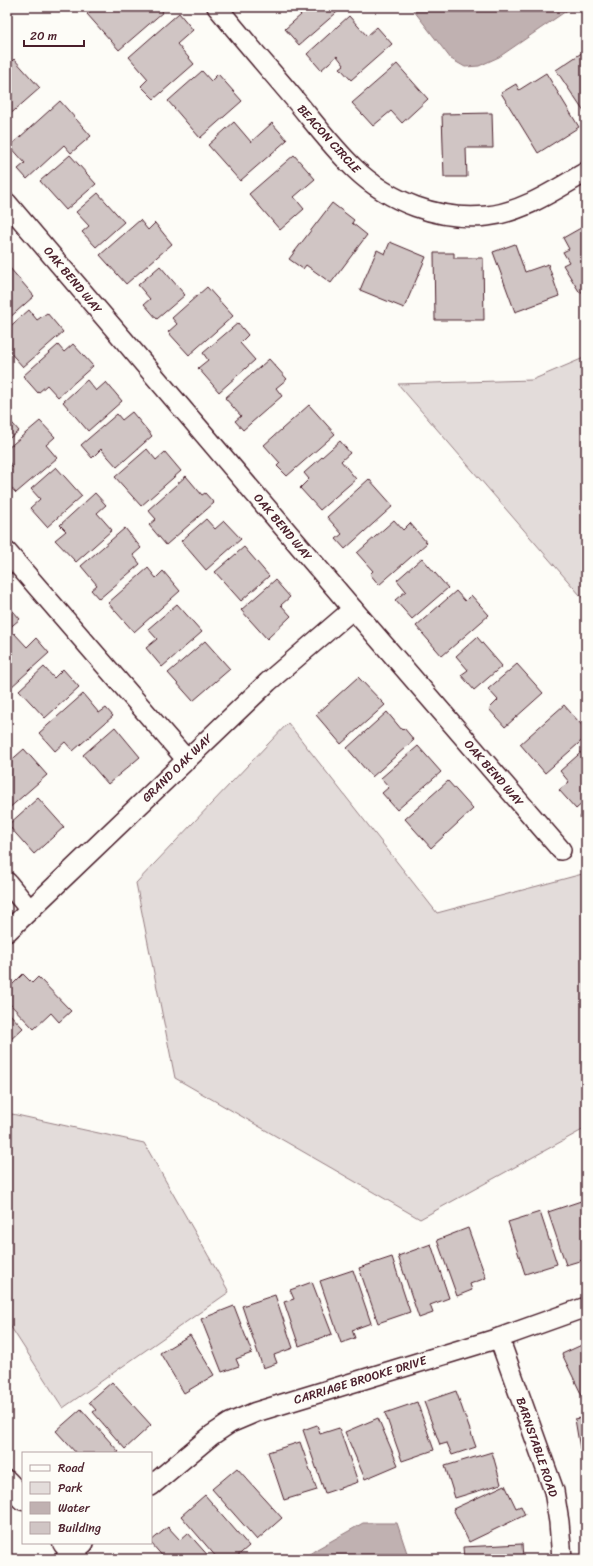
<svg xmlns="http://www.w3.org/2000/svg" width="593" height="1566" font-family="Sriracha,sans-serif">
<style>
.green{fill:#e3dcda;stroke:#967e82}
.water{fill:#c0b1b1;stroke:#91777b}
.building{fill:#d0c5c4;stroke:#4a1f2b}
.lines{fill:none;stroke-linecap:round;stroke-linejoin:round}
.street-casing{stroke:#4a1f2b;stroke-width:22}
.secondary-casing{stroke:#4a1f2b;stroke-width:25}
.street{stroke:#fdfcf7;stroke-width:19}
.secondary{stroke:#fdfcf7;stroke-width:22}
.labels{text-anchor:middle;stroke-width:3.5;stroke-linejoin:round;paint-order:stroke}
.street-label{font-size:12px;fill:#4a1f2b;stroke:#fdfcf7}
</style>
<rect width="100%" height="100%" fill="#fdfcf7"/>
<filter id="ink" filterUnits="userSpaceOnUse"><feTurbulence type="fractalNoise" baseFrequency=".025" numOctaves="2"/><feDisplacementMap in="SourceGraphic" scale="8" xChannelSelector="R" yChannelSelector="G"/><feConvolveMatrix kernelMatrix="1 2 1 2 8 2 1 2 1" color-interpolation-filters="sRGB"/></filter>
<g filter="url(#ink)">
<g class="green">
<path d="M586,357V602L398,384L532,380Z"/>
<path d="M288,723L437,913L586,873V1128L420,1219L175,1078L136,883Z"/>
<path d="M12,1114L144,1143L229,1292L63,1408L7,1321V1120Z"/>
</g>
<g class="water">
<path d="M411,7H572L499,57L479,66L465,67L451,59Z"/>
<path d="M363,1523H397L409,1559H302L317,1549Z"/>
</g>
<g class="building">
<path d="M95,7H159L163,12L119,50L87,14Z"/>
<path d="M294,7H343L299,45L285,29L301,15Z"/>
<path d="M179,13L193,30L177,44L194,64L154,99L141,86L148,79L129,57Z"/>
<path d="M349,16L367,36L377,27L392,44L351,80L340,68L344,65L337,56L321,70L307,54Z"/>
<path d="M586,50V115L556,70Z"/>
<path d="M14,59L40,88L7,117V66Z"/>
<path d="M397,64L428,99L402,123L391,111L373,126L352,103Z"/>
<path d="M202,71L211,81L218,74L242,101L200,138L168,101Z"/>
<path d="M546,73L579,127L538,153L501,93L516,84L519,90Z"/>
<path d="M60,101L91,136L71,153L64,145L27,179L18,169L25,163L10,146Z"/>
<path d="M492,113L493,148H466L467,177H444L442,114Z"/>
<path d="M234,122L251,142L272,123L287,140L240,181L208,145Z"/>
<path d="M70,155L96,184L66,210L40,181Z"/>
<path d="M294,155L315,179L294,197L304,209L280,230L249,194Z"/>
<path d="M98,193L124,222L96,247L82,232L89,226L76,212Z"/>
<path d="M332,203L354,220L352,223L367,235L331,283L306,265L303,269L289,259Z"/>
<path d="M140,220L148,230L155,223L172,244L126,284L100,255Z"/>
<path d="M586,225V289L580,293L563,265L569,262L563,252L569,249L563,238Z"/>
<path d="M390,242L426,257L404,308L360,290L377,250L385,254Z"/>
<path d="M515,244L525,272L548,264L559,296L515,312L493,252Z"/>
<path d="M434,253H454V258H483L484,320H435Z"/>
<path d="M160,266L185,295L157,319L144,304L150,299L138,285Z"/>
<path d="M9,267L34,296L7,320V268Z"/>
<path d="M207,287L233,316L189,355L168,332L177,324L172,318Z"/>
<path d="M29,310L37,320L47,313L63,332L23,367L7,349V329Z"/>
<path d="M238,323L248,335L240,343L255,360L219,392L198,368L208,360L203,353Z"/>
<path d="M73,344L93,366L58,397L47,385L38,393L23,376L58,345L64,352Z"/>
<path d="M269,359L287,379L276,388L282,396L243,430L235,421L241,416L225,398Z"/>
<path d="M87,380L96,391L106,382L122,401L88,431L63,402Z"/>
<path d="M309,405L335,434L287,476L277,466L280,463L264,445Z"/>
<path d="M132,412L152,436L117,467L101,449L92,458L81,445L117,414L122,420Z"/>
<path d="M7,417L19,431L7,440Z"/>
<path d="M40,421L55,437L46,445L57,458L16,493L7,483V473L13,467L7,460V449Z"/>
<path d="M340,441L350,453L341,461L356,479L320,510L300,488L309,479L304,473Z"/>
<path d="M147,449L156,460L165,452L181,471L141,506L115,477Z"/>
<path d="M56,467L82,496L47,527L30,508L40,499L31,489Z"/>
<path d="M186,476L202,495L205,493L214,503L166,545L149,525L156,519L148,510Z"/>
<path d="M369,479L393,506L345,549L336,539L342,534L327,517Z"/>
<path d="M95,493L106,505L97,513L112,530L76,562L55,540L66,531L60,525Z"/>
<path d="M206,519L215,529L224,521L241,539L206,570L181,541Z"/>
<path d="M394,520L403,530L410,523L427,543L379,585L370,574L373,571L357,553Z"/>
<path d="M125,528L141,548L133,555L140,564L99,599L91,590L97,585L81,566Z"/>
<path d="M244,547L269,576L241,601L215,572Z"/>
<path d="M422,558L448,588L412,619L395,600L406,591L397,580Z"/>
<path d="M148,568L156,578L163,571L180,591L134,632L108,603Z"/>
<path d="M275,580L290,597L281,605L291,616L267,639L241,610Z"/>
<path d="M456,591L465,601L471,595L489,615L442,656L416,626Z"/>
<path d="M7,604L20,619L7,630Z"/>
<path d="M177,604L202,632L162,667L146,648L157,639L148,629Z"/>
<path d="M14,633L27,647L36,638L49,653L10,688L7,684V640Z"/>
<path d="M477,637L502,666L474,690L461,675L468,670L456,656Z"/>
<path d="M205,641L230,669L193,701L168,673Z"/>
<path d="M517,664L543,693L505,727L489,709L498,700L488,689Z"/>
<path d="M44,667L54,678L63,669L79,687L45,718L19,690Z"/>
<path d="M358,677L385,705L341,744L316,715Z"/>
<path d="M83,694L99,713L106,708L113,716L73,751L65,742L55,751L39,733Z"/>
<path d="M564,705L586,730V737L545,773L520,744Z"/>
<path d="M387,712L402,730L404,728L414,740L372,777L347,748Z"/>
<path d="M115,727L140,757L108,784L83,755Z"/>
<path d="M418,746L441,772L397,810L382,793L389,787L381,778Z"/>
<path d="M586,748V800L576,809L559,790L569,782L560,771Z"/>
<path d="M24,749L47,775L7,810V764Z"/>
<path d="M448,781L473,809L431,848L405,819Z"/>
<path d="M38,798L64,827L34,854L8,825Z"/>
<path d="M586,811V824L580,817Z"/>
<path d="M23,974L32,983L38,977L71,1011L59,1022L51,1013L34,1029L7,1001V990Z"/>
<path d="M7,1011L23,1028L7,1043Z"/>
<path d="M581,1201L586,1217V1259L566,1265L548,1212Z"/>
<path d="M540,1212L557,1264L525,1274L508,1222Z"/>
<path d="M468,1228L486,1278L470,1284L472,1290L457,1296L437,1240Z"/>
<path d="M431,1244L449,1298L430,1305L433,1313L419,1318L398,1256Z"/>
<path d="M392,1257L410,1312L378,1323L359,1268Z"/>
<path d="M353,1270L371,1323L352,1330L355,1338L341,1343L320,1281Z"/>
<path d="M312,1282L332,1334L299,1346L284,1302L294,1299L290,1290Z"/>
<path d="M275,1295L293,1348L274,1355L277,1363L263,1368L242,1306Z"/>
<path d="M234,1306L252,1353L236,1359L239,1366L222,1372L201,1319Z"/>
<path d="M190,1335L214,1375L184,1393L160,1353Z"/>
<path d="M586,1343V1402H585L562,1354Z"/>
<path d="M112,1382L151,1425L125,1449L93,1412L96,1410L89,1402Z"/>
<path d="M456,1391L476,1447L452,1455L447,1443L440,1445L424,1402Z"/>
<path d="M417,1402L434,1450L402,1461L385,1413Z"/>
<path d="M81,1409L119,1452L118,1453H76L56,1431Z"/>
<path d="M586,1417V1448L580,1449L575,1419Z"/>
<path d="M378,1418L398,1465L365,1479L345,1432Z"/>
<path d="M317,1425L320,1434L339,1428L358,1482L325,1493L303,1430Z"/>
<path d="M300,1442L317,1490L284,1500L268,1452Z"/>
<path d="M492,1452L501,1484L455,1498L445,1466Z"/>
<path d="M237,1468L282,1518L257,1540L212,1489Z"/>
<path d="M505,1485L516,1508L521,1506L525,1515L469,1542L453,1509Z"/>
<path d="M205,1495L249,1546L234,1559H218L181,1516Z"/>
<path d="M168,1527L180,1540L188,1533L211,1559H165L151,1543V1541Z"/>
<path d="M522,1544L523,1559H464L463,1547Z"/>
</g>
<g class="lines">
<g class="street-casing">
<g id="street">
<path d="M217,7C243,39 270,70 297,102C315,124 333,148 354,168C389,202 439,221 487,216C523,212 555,190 586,172"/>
<path d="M7,203L353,609L561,850"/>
<path d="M7,552L186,759"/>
<path d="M7,882L30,910"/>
<path d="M7,932L268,682L353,609"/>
<path d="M499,1338L554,1491L559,1522L562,1559"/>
<path d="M151,1486L212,1435L230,1423L256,1412L499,1338L586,1307"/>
<path d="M65,1559L84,1543"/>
</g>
</g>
<g class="secondary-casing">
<g id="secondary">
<path d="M7,1482L23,1499"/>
<path d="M64,1543L78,1559"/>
</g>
</g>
<use href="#street" class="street"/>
<use href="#secondary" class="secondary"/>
</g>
</g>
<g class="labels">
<g class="street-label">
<text transform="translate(329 139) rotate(48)" y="4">BEACON CIRCLE</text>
<text transform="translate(73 280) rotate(50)" y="4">OAK BEND WAY</text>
<text transform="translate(283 527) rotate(50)" y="4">OAK BEND WAY</text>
<text transform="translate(177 768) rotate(-44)" y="4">GRAND OAK WAY</text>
<text transform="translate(494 773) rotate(49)" y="4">OAK BEND WAY</text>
<text transform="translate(360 1380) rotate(-17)" y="4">CARRIAGE BROOKE DRIVE</text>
<text transform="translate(537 1447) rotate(71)" y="4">BARNSTABLE ROAD</text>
</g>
</g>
<rect width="593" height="1566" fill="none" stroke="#fdfcf7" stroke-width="24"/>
<rect x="12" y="12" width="569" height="1542" fill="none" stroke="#4a1f2b" stroke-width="1.5" filter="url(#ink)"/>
<rect x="22" y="1452" width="130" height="92" fill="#fdfcf7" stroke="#b5a4a5"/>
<rect x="30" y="1465" width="20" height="6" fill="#fdfcf7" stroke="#b5a4a5"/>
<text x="58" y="1472" font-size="12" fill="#4a1f2b">Road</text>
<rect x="30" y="1482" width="20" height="12" fill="#e3dcda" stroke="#b5a4a5"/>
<text x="58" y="1492" font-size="12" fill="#4a1f2b">Park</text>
<rect x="30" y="1502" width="20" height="12" fill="#c0b1b1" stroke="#b5a4a5"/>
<text x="58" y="1512" font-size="12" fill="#4a1f2b">Water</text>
<rect x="30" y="1522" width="20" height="12" fill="#d0c5c4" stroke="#b5a4a5"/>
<text x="58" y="1532" font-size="12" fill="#4a1f2b">Building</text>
<path d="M24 40v6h60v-6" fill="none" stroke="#4a1f2b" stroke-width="2"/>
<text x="30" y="40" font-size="12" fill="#4a1f2b" stroke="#fdfcf7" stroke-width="3" paint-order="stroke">20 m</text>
</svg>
